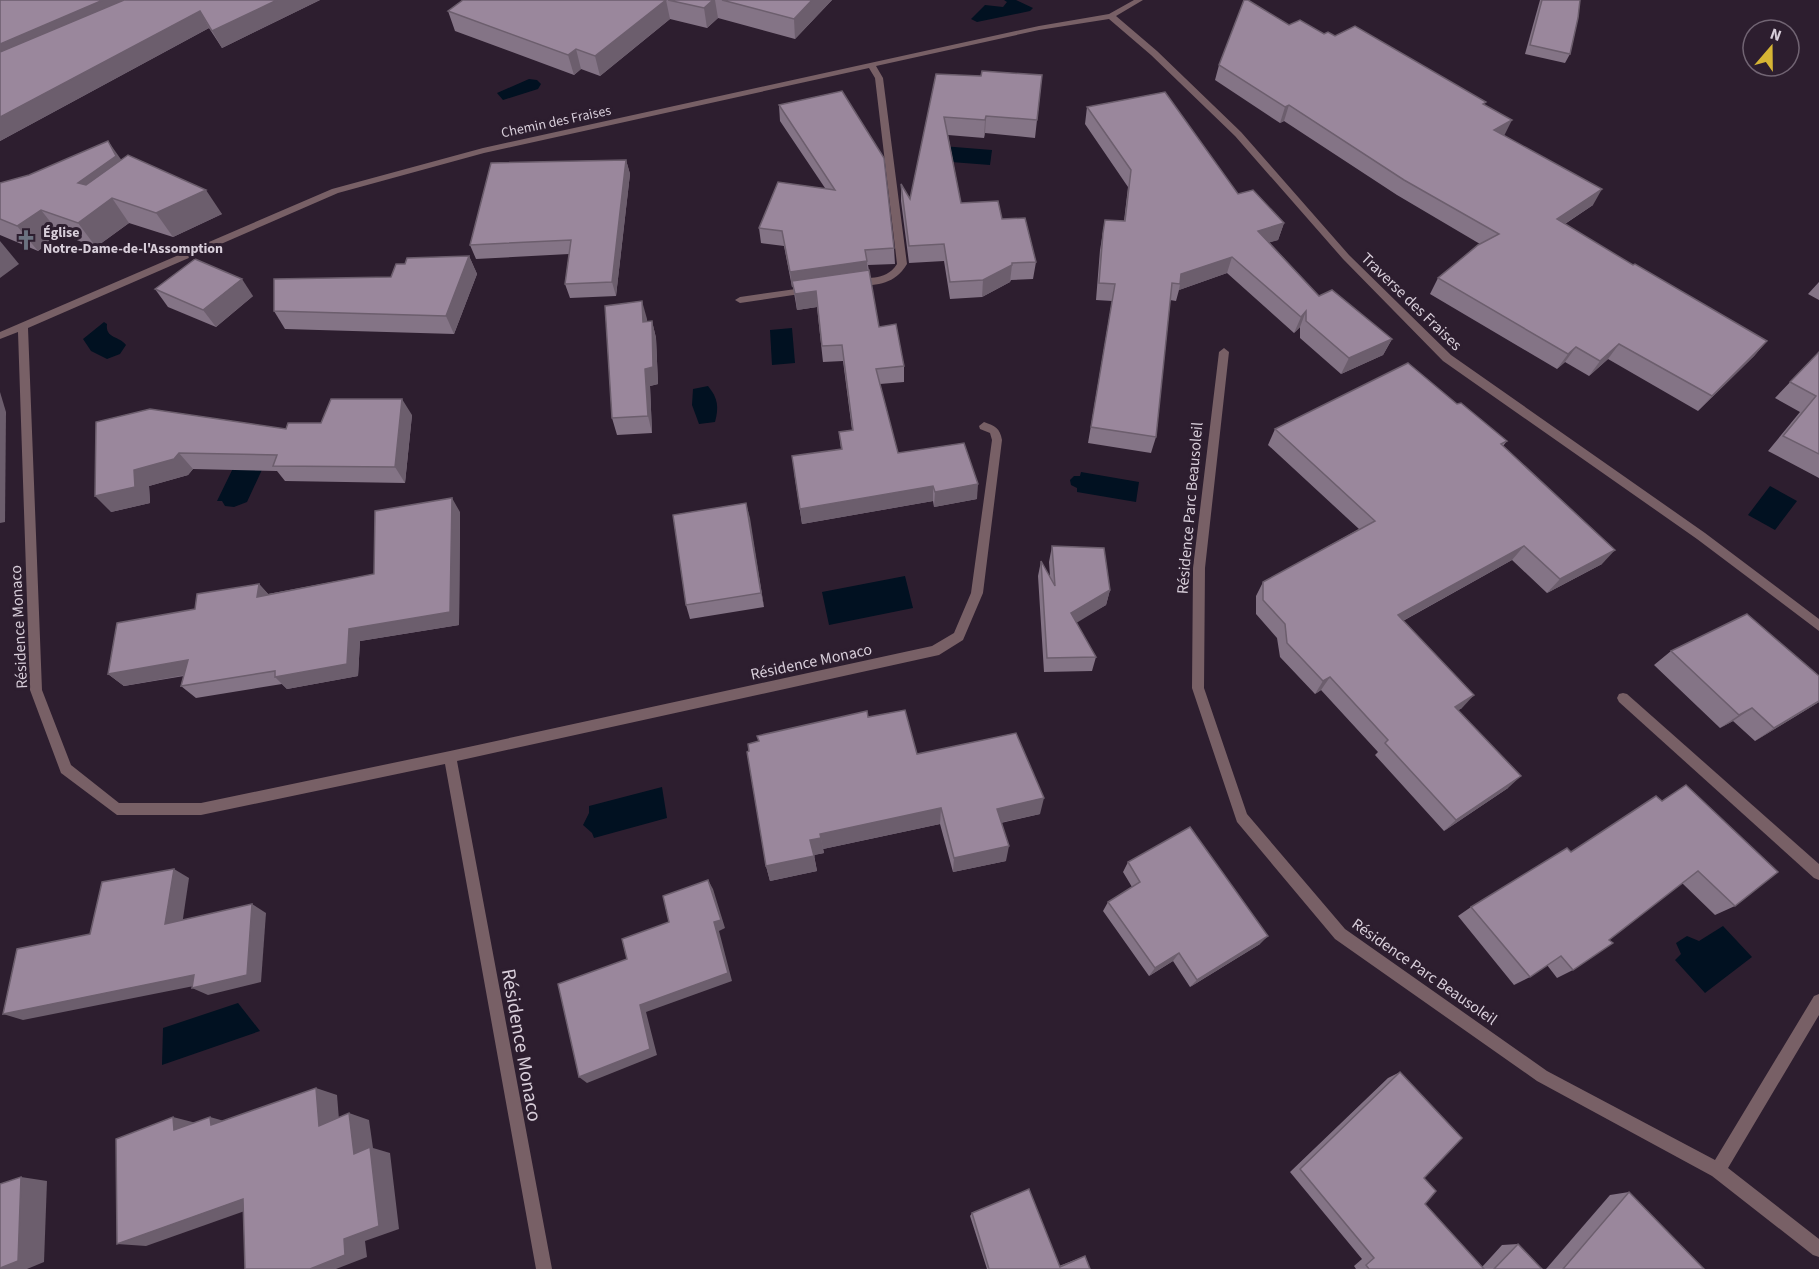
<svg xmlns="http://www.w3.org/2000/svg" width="1819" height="1269" font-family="'Source Sans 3',sans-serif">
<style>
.water{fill:#011121}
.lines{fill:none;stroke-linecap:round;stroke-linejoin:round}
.street{fill:#786066;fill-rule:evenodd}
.wall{fill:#847486}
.shaded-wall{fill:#6c5e6d}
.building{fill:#9a879c;stroke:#6c5e6d;stroke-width:1.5}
.labels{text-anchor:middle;stroke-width:6;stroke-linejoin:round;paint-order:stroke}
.far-street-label{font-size:14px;fill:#d8ceda;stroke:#2d1e2f}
.far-poi-label{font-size:14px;font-weight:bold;fill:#d8ceda;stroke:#2d1e2f;text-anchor:start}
.street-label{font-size:16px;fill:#d8ceda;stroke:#2d1e2f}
.near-street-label{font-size:20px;fill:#d8ceda;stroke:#2d1e2f}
</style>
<rect width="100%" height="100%" fill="#2d1e2f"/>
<g class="water">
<path d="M1004,0H1016L1033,8L1030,11L977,22L971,19L985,5L1003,7L1007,2Z"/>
<path d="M529,79L537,80L541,84L538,89L503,100L497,93Z"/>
<path d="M942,146L992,150L990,165L938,161Z"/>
<path d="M104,322L107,324C105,339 120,336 126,345L120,354L107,359L91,351L83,339Z"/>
<path d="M792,328L795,363L772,365L770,330Z"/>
<path d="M708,386C718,398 719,407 715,422L699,424L692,405L693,389Z"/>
<path d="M237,460L266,461L247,502L234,507L225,506L222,501H217Z"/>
<path d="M1081,472L1139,482L1136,502L1077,492V488L1071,485L1070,480L1074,476H1080Z"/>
<path d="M1770,486L1797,501L1775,530L1748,515Z"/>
<path d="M905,576L913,608L829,625L822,592Z"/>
<path d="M662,787L667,818L594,838L592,833L583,825L589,813V806Z"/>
<path d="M1723,926L1752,957L1705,993L1675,960L1681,954L1676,943L1687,936L1699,941Z"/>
<path d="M238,1003L260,1031L162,1065L163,1028Z"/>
</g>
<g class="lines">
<g class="street">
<path d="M1134,0H1143L1116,16L1157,51L1241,132L1349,255L1451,355L1705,533L1819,619V631L1697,539L1443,361L1343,259L1235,136L1151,55L1109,19L1039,30L876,66L883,78L907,264C894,285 879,284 857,287L852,284C866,273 884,284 897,264L875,78L869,68L484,153L338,193L28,328L42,690L71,765L119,803H201L450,751L932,646L954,633L971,593L992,440L990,433L980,429L979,426L984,422C995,426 1000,428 1002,440L983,593L963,640L939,655L457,761L552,1269H536L445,764L201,815H117L61,773L30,690L18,332L0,339V332L332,189L483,148L1039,26L1109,14Z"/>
<path d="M810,287L815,290L813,292L740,303L735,300L740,297Z"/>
<path d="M1224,348L1229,352L1205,568L1204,688L1247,814L1345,929L1547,1071L1715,1160L1814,996L1819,994V1015L1728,1168L1819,1239V1257L1813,1255L1712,1176L1537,1081L1335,939L1237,822L1192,688L1193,568L1219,352Z"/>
<path d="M1623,693L1627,694L1819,864V880L1814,878L1619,702L1617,698L1619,694Z"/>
</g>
</g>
<g class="wall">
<path d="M0,0H320L222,48L209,28L0,141Z"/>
<path d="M463,0H832L795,39L718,18L707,28L670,19L600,76L581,69L574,75L455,31L448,11Z"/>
<path d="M1540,0H1580L1570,54L1565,63L1525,54Z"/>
<path d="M1289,25L1324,34L1335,36L1485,105L1504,136L1593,205L1565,224L1633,265L1767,341L1754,356L1698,411L1608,359L1589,376L1565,362L1557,369L1430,294L1438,278L1480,244L1397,195L1284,121L1280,123L1215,80L1219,65Z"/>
<path d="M936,74L981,76L1042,75L1035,138L985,133L984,138L948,135L961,203L1002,219L1036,262L1033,279L1011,280L1010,282L982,297L950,299L944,261L909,263L901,201V184L910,199Z"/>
<path d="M779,105L894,248L895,264L868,265L879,327L904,366V382L880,384L898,453L977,499L934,507L933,501L802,524L794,472L841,449L839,432L852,430L843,361L823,362L817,307L797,310L793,287H792L784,246L761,243L759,228L825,188L780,121Z"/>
<path d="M1087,107L1238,194L1284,223L1278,240L1269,242L1319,296L1392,339L1383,355L1341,374L1300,338V327L1294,333L1227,273L1179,290L1176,301L1170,300L1156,437L1151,453L1088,443L1112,301L1096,300L1100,250L1105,220L1124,221L1128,187L1085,124Z"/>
<path d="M121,160L222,214L173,237L129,223L96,247L60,234L38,251L0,235V183Z"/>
<path d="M626,160L630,174L616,296L570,298L565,284L569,254L476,259L470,245Z"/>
<path d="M469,256L477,274L454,334L285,329L274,311L391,277Z"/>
<path d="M1819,282V300L1808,294Z"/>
<path d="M155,289L253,296L216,327L168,307Z"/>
<path d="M647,319V321H652L656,338L658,384L650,386L652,433L617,435L612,418Z"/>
<path d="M1819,352V478L1768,451L1800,412L1775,398Z"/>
<path d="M1457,404L1507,441L1503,446L1602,564L1547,593L1512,560L1403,621L1462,708L1458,710L1508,788L1444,831L1375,755L1378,752L1321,690L1315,694L1280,657L1277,638L1256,614V596L1263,582L1359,529L1268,445L1275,429Z"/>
<path d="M412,415L405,483L285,481L277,471L193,469L188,475L149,486L150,503L111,512L96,422L286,429L321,423Z"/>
<path d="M746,503L764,607L690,619L686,605Z"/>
<path d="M460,512L459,625L360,641L358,676L287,689L282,684L196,698L181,686L184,676L124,686L108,674L195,609L259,584L268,594L374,574Z"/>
<path d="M1052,546L1110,590L1106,605L1076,622L1096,657L1092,671L1044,672L1038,576L1041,561L1050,577L1049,562Z"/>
<path d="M1671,651L1819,676V702L1755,741L1733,721L1720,728L1654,665Z"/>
<path d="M868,717L917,754L1040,814L1001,823L1006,861L953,872L940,824L823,849L824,853L814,855L817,871L770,881L766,866L749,751Z"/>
<path d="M1656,796L1735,906L1715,915L1682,883L1609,940L1573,970L1557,978L1547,965L1530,977L1514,985L1458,916L1471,907L1571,852Z"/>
<path d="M1128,862L1260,944L1190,987L1173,961L1149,976L1103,911L1108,902L1132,887L1123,872Z"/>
<path d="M1400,1072L1424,1178L1425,1204L1482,1267L1502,1245L1518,1244L1542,1269H1356L1354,1266L1362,1259L1290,1172L1388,1078Z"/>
<path d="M1629,1192L1704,1269H1546L1610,1195Z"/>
<path d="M972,1213L1059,1266L1085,1256L1090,1269H987L970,1216Z"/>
</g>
<g class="shaded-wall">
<path d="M103,0H151L0,67V44Z"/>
<path d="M277,0H320L222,48L212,31Z"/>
<path d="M666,0L670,19L600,76L595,56Z"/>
<path d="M713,0H715L718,18L707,28L704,8Z"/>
<path d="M812,0H832L795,39L794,19Z"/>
<path d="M200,11L209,28L0,141V117Z"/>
<path d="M576,49L581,69L574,75L568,55Z"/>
<path d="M1289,105L1284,121L1280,123L1285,107Z"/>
<path d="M986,116L985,133L984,138L985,120Z"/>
<path d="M1512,120L1504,136L1494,130Z"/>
<path d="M108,141L125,165L96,207L78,183Z"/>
<path d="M626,160L630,174L616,296L612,282Z"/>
<path d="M1602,189L1593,205L1548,235L1557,219Z"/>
<path d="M206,190L222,214L173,237L156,213Z"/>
<path d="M112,198L129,223L96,247L78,223Z"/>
<path d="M41,210L60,234L38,251L17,226Z"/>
<path d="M1284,223L1278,240L1252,248L1258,231Z"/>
<path d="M0,241L19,264L0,278Z"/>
<path d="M469,256L477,274L454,334L446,316Z"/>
<path d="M1232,257L1227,273L1179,290L1180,284L1181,274Z"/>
<path d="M867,261L868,276L792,281L793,287H792L790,272Z"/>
<path d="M1012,265L1010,282L982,297L983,280Z"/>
<path d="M242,279L253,296L216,327L203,310Z"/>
<path d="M816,291L817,307L797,310L795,294Z"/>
<path d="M642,301L647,319L648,339L643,322Z"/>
<path d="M1306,311L1300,327L1294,333L1301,317Z"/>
<path d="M652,321L656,338L658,384L650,386L652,433L648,416L645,369Z"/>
<path d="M1392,339L1383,355L1341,374L1349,358Z"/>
<path d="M1767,341L1754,356L1698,411L1712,396Z"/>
<path d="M1619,344L1608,359L1589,376L1600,361Z"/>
<path d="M1576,347L1565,362L1557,369L1568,354Z"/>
<path d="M0,392L6,412L5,522L0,523Z"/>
<path d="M402,399L412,415L405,483L395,467Z"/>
<path d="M179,453L193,469L188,475L149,486L150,503L111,512L95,496L134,470Z"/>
<path d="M978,484L977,499L934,507L935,492Z"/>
<path d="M933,486V501L802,524L800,509Z"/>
<path d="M452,498L460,512L459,625L360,641L358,676L287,689L275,677L349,629Z"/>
<path d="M746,503L750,518L764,607L761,593Z"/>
<path d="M1524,546L1512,560L1388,629L1398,615Z"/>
<path d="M1615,550L1602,564L1547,593L1560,579Z"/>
<path d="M259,584L271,597H257Z"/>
<path d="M1110,590L1106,605L1068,628L1071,613Z"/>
<path d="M188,660L202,672L124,686L108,674Z"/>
<path d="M1330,677L1321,690L1315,694L1323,681Z"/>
<path d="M1474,695L1462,708L1444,720L1455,707Z"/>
<path d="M1819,701V702L1755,741L1774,728Z"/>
<path d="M1752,708L1733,721L1720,728L1739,715Z"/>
<path d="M1521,776L1508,788L1444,831L1456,820Z"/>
<path d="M1044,798L1040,814L994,824L997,809Z"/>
<path d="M941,808L940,824L823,849L820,834Z"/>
<path d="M821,838L824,853L814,855L810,840Z"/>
<path d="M1009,846L1006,861L953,872L954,858Z"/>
<path d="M814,856L817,871L770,881L766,866Z"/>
<path d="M174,869L189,878L181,932L165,924Z"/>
<path d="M708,880L713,889L725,928L719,931L732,981L646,1012L657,1055L587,1083L579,1077L640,1005L714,922Z"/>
<path d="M252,904L266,913L261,982L208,995L192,988Z"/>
<path d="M1268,936L1260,944L1190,987L1197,980Z"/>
<path d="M1179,953L1173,961L1149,976L1155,968Z"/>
<path d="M194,975L209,983L23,1020L3,1014Z"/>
<path d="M316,1088L337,1095L340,1132L319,1126Z"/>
<path d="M349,1113L369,1120L373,1148L390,1153L399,1229L365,1241L367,1257L336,1269H310L344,1239L354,1154Z"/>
<path d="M173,1117L200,1124L174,1130Z"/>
<path d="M210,1117L235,1124L211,1125Z"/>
<path d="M21,1177L47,1181L44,1262L27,1269H0Z"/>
<path d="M243,1199L267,1203L146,1246L117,1244Z"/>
</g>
<g class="building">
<path d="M0,0H103L0,44Z"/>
<path d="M124,0H277L212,31L200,11L0,117V52Z"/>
<path d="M463,0H666L595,56L576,49L568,55L448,11Z"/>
<path d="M668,0H713L704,8Z"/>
<path d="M722,0H812L794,19Z"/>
<path d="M1244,0H1248L1289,25L1300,20L1324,34L1328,32L1335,36L1355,26L1486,102L1483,104L1512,120L1494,130L1602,189L1557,219L1633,265L1635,264L1767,341L1712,396L1619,344L1600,361L1576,347L1568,354L1438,278L1478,245L1499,234L1404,180L1289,105L1285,107L1219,65Z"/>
<path d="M1542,0H1580L1578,18L1570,54L1530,45Z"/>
<path d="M982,71L1042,75L1037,120L986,116L985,120L944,117L961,203L998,201L1002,219L1025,218L1036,262L1012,263V265L983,280L950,282L944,244L909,246L901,184L910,199L936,74L981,76Z"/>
<path d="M842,91L884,158L894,248L865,250L867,261L790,272L782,231L759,228L778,182L835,190L779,105Z"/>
<path d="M1165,92L1238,194L1253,190L1284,223L1258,231L1319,296L1332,290L1392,339L1349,358L1306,321V311L1301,317L1232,257L1181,274L1180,284L1172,283L1156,437L1091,427L1115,284L1099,283L1103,233L1105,220L1125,221L1131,170L1087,107Z"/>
<path d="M108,141L116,156L78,183L86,185L128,155L206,190L156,213L112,198L78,223L41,210L17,226L0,219V183L29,175Z"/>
<path d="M626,160L612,282L565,284L571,240L470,245L491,163Z"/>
<path d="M469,256L446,316L274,311V279L391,277L396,264H405L407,258Z"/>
<path d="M195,259L242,279L203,310L155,289Z"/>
<path d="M869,270L879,327L896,324L904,366L876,369L898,453L964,443L978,484L935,492L933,486L800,509L792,456L842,449L839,432L853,430L842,345L822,346L816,291L795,294L792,281Z"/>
<path d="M642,301L643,322L652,321L653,367L645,369L648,416L612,418L605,306Z"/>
<path d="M1819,352V454L1783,436L1816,396L1790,382Z"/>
<path d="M1408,363L1457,404L1461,403L1507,441L1501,444L1615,550L1560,579L1524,546L1398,615L1474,695L1455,707L1521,776L1456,820L1385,743L1388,740L1330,677L1323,681L1287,643L1285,624L1263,600V582L1375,521L1275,429Z"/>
<path d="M331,399H402L395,467L273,466L277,455L179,453L174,459L134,470L135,487L95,496L96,422L150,409L286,429L288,423H321Z"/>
<path d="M452,498L450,612L349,629L347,664L275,677V671L181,686L188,660L108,674L117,623L195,609L197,594L259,584L257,597L374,574L375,511Z"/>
<path d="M746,503L761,593L686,605L673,515Z"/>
<path d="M1052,546L1104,548L1110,590L1071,613L1096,657L1047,658L1041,561L1055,586Z"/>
<path d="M1747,614L1819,676V701L1774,728L1752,708L1739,715L1671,651Z"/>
<path d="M905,710L917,754L1016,733L1044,798L997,809L1009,846L954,858L941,808L820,834L821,838L810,840L814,856L766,866L747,752L749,751L748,744L759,741L757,736L867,711L868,717Z"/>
<path d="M1686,785L1778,872L1735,906L1698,871L1609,940L1613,943L1573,970L1561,956L1530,977L1471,907L1567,848L1571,852L1656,796L1662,801Z"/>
<path d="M1190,827L1268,936L1197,980L1179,953L1155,968L1108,902L1140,882L1128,862Z"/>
<path d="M174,869L165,924L252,904L247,975L192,988L194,975L3,1014L17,949L90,934L102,882Z"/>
<path d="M708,880L721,920L714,922L728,973L640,1005L650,1049L579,1077L558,984L627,959L622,939L669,922L663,896Z"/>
<path d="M1400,1072L1462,1138L1424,1178L1436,1191L1425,1204L1484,1269H1369L1366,1265L1374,1258L1300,1169Z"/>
<path d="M316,1088L319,1126L349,1113L354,1154L370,1147L379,1226L344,1239L345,1255L310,1269H245L243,1199L117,1244L116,1139L173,1117L174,1130L210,1117L211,1125Z"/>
<path d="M21,1177L18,1261L0,1268V1184Z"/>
<path d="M1029,1189L1060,1267L1085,1256L1090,1269H989L972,1213Z"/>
<path d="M1629,1192L1704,1269H1563Z"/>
<path d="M1518,1244L1542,1269H1494Z"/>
</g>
<defs>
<g id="church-bare" transform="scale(1.62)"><path d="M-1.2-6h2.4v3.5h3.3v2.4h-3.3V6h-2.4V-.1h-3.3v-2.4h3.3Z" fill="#6b7280" stroke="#2d1e2f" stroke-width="2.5" paint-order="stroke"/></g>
</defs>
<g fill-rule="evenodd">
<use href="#church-bare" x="26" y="240"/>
</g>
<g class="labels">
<g class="far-street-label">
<text transform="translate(556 121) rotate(-12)" y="5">Chemin des Fraises</text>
</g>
<g class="far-poi-label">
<text x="43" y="237">Église<tspan x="43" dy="16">Notre-Dame-de-l'Assomption</tspan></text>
</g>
<g class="street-label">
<text transform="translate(1412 301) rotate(44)" y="6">Traverse des Fraises</text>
<text transform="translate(1189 508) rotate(-85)" y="6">Résidence Parc Beausoleil</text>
<text transform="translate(18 627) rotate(-93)" y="6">Résidence Monaco</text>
<text transform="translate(811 661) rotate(-12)" y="6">Résidence Monaco</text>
<text transform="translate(1425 971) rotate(35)" y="6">Résidence Parc Beausoleil</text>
</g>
<g class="near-street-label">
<text transform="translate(522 1045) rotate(80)" y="7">Résidence Monaco</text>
</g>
</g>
<g transform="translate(1771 48) rotate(20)"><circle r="28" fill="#2d1e2f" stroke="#716473" stroke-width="1.5"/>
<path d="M0-4.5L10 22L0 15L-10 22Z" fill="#d6b534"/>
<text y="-9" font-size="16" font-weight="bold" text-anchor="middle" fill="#d8ceda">N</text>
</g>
</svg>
